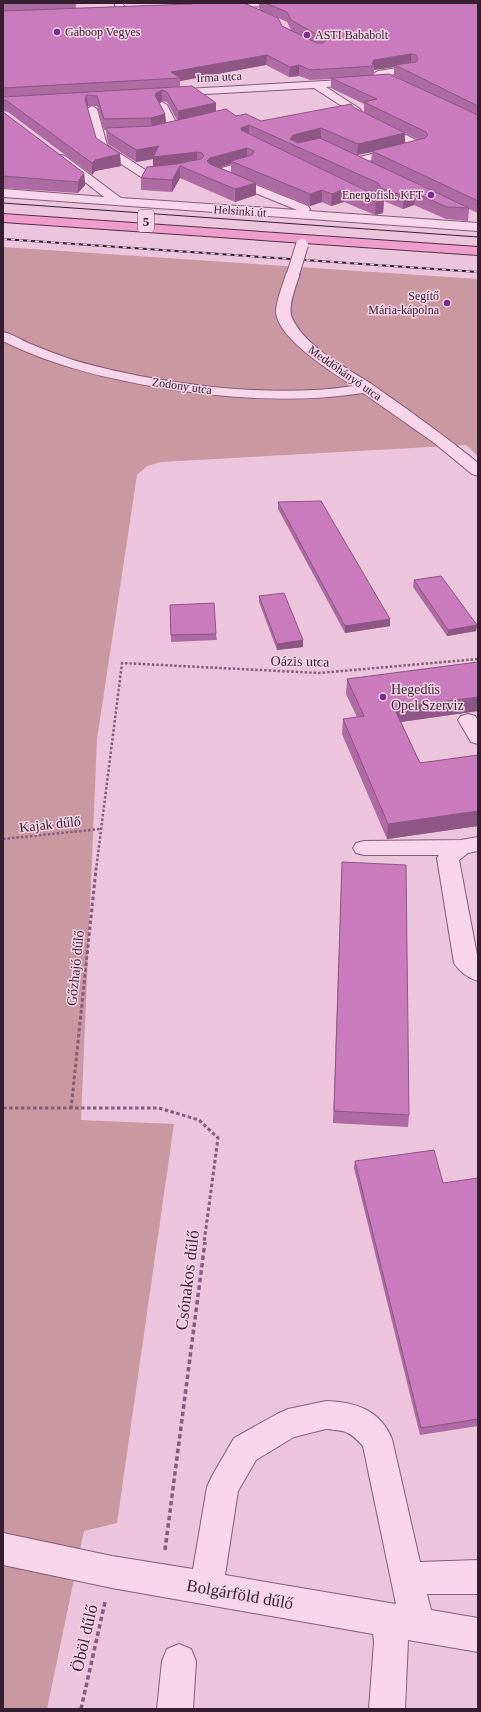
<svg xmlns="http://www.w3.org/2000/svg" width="481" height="1712" font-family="'Times New Roman',serif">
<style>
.green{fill:#ca98a0}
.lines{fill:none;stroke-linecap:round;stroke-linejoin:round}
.minor-casing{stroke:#865b7b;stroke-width:2}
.major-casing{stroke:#542f4c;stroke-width:2}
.path-far2{stroke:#865b7b;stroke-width:2.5;stroke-dasharray:2.5 2;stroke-linecap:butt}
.path-far1{stroke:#865b7b;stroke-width:3;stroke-dasharray:3.5 2.5;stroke-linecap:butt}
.path{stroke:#865b7b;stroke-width:3.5;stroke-dasharray:4.5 3;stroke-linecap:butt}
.minor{fill:#f7d6e9;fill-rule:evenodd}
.major{fill:#ee9dcc;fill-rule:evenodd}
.tram{stroke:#361e31;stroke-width:1}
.rail-casing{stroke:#361e31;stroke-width:2}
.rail{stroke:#f4d3e5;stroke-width:1.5;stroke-dasharray:4;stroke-linecap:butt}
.minor-bridge-casing{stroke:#865b7b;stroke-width:14;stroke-linecap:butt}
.minor-bridge{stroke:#f7d6e9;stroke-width:12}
.wall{fill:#ad6aa3;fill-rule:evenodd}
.shaded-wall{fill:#8d5684}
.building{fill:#c97bbd;stroke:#8d5684}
.poi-dot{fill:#772d92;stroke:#f4d3e5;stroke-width:1.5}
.labels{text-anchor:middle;stroke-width:3;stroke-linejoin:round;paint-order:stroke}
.far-poi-label{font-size:12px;fill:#361e31;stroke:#f4d3e5;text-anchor:start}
.far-street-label{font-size:12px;fill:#361e31;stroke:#f4d3e5}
.shield{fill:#f4d3e5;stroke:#6f5467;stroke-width:1}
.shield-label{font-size:13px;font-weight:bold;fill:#361e31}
.street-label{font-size:14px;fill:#361e31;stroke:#f4d3e5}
.poi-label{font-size:14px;fill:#361e31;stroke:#f4d3e5;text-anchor:start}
.near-street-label{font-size:17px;fill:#361e31;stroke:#f4d3e5}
</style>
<rect width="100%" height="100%" fill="#ecc4db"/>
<path class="green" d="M3,247L478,279V456L466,445L161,462L147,466L137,475L97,739L81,1120L174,1124L117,1523L84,1531L47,1709H3Z"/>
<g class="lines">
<g class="minor-casing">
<g id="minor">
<path d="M114,3H122L127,10L125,12H119Z"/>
<path d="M214,3H272L268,6L217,8L213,5Z"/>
<path d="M411,66L415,67L416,69L415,71L389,75L411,86L412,88L411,90L407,91L374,76L373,74L378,71Z"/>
<path d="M360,79L365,82L364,84L326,87L360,109L362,113L424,144L426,146L424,148L355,164L351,163L349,161L351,159L409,145L353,117L351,112L314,88L169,96L164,93L169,90Z"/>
<path d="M162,102L167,105L179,128L178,130H170L169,128L157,105Z"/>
<path d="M92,106L97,109L107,145L147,171L173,169L177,170L179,172L177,174L145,178L141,177L98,149L87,109Z"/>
<path d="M61,155L65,156L121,198L297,210L211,175L209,173L211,171L247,161L251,162L253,164L251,166L226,173L308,206L310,209L309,211L478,223V231L3,197V189L104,197L57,160L55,158L57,156Z"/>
<path d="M293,270L298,271L300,274C296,285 287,308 292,318C305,347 347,368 373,385C408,410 444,435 478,463V476L472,474L433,442L363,393C298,403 234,399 169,389C112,380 55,367 3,341V332C12,334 20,339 28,343C43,349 58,355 73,360C156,384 268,399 353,386C332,372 275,337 276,310C277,298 283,285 286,274L288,271Z"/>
<path d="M468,714L475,716L478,720V744L471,742L458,720L461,716Z"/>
<path d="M478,837V851L468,853L459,860L478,960V981C468,978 460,972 454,963L437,858L439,855H364L356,853L353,848L356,843L364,841L461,840Z"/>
<path d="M326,1401C356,1402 380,1410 392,1439L420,1562L478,1560V1594H427L431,1610L478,1618V1652L408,1640L405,1709H369L374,1642L373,1634L112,1588L3,1565V1533L112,1556L193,1569L207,1487L212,1476L234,1438L277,1414L288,1409ZM326,1429C347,1431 349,1431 363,1446L396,1604L225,1575L238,1491L256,1460L294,1437Z"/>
<path d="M179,1644L191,1649L196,1661L193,1709H157L162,1661L167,1649Z"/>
</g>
</g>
<g class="major-casing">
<path id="major" d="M3,214L478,247V255L3,222Z"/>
</g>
<g class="path-far2">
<path d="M3,839L100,829"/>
<path d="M96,870L122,663L319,673L478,659"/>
</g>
<g class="path-far1">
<path d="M3,1108H159L199,1120L218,1138L204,1243"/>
<path d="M71,1109L96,869"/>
</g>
<g class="path">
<path d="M165,1550L205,1242"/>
<path d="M81,1709L105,1602"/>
</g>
<use href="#minor" class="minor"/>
<use href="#major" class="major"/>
<path class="tram" d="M3,203L478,237"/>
<g class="rail-casing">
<path id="rail" d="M3,239L478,272"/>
</g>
<use href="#rail" class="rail"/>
<g class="minor-bridge-casing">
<path id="minor-bridge" d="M293,274L302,245"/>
</g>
<use href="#minor-bridge" class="minor-bridge"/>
</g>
<g class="wall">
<path d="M3,3H76V8L188,4V3H244L259,10V3H478V213L469,209L468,221L446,219L414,205L403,209L384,201L383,213L375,215L344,202L331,206L322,202L310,206L256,184V195L235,202L180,178L172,192L141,190V178L153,167V159L136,162L108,144L107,139L106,130H104L97,106H88L87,107L96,138L121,166L95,171L92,175L8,112L3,111ZM265,12L287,22L291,30L301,36L282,26ZM266,65L289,77L299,76L310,80L331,79V88L364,104V112L353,107L261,121L216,111V103L180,87V81ZM394,67V76L407,82L374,75V70ZM162,101L167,102L177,120L166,123L165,114L159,102ZM405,133L419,140L405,143ZM372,152L371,162L357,155ZM231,164V172L218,167ZM358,187L378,196L380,199L369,195Z"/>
<path d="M3,112L84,173L85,185L78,193L3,188Z"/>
<path d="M278,502L390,626L345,633L278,509Z"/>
<path d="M414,580L477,625L476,631L447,636L413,587Z"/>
<path d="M259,596L303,647L277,650L259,602Z"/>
<path d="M170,605L216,634L217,640L171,642Z"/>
<path d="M478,662V711L401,722L420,763L478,755V826L387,839L342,734L343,719L357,717L346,694L347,679Z"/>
<path d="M342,862L409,1115L408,1127L333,1123Z"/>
<path d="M355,1161L443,1183L478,1178V1426L420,1435L354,1168Z"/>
</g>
<g class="shaded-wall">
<path d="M411,54V65H395L394,67L374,70L375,66L372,64L374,60Z"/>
<path d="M267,55L266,65L180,81V78L171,72Z"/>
<path d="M299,65V76L289,77L290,67Z"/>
<path d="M162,90V101L156,104L155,95L156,93Z"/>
<path d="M87,95L88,106L86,109L85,99Z"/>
<path d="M216,103V114L178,122V111Z"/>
<path d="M165,114L166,125L152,129L151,118Z"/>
<path d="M249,125V137L241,130V128Z"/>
<path d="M321,128V140L290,144V139L293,135Z"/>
<path d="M405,133V144L372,151V152L357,155L358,144Z"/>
<path d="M159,146L197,152V164L153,169V159L136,162V150Z"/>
<path d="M247,148V160L231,161V164L211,170L207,161L210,158Z"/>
<path d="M120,154L121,166L95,171L92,175V163L95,160Z"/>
<path d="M180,166V178L172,192V180Z"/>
<path d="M84,173L85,185L78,193V182Z"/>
<path d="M256,183V195L235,202V189Z"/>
<path d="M344,189V202L331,206L332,194Z"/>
<path d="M322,190V202L310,206V194Z"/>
<path d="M415,193L414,205L403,209L404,196Z"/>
<path d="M384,201L383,213L375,215L376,202Z"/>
<path d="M390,619V626L345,633V626Z"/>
<path d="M477,625L476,631L447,636L448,630Z"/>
<path d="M303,640V647L277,650V644Z"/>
<path d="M478,697V711L393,723L394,708Z"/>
<path d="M478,811V826L387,839L388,824Z"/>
</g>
<g class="building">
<path d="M191,3H244L278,18L282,26L317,43H323L327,40L291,20L287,12L265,3H478V106L395,65L416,62L418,59L416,55L411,54L374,60L372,64L375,66L310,70L299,65L290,67L267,55L171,72L180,78L3,88V11L192,4Z"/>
<path d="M389,74L478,115V201L372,151L425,138L428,135L426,132L364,102L377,99L331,78Z"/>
<path d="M192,86L216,103L178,111L167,92L162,90L156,93L155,95L165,114L151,118L104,119L97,96L87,95L85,99L96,138L120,154L95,160L92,163L7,101L3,100V97Z"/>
<path d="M351,104L353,107L405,133L358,144L321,128L293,135L290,139L298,143L320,138L469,208L447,207L415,193L404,196L381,188L378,183L249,125L241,128V130L367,191L369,195L384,201L376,202L344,189L332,194L322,190L310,194L231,161L252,155L254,151L247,148L210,158L207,161L210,164L256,183L235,189L180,166L172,180L141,178L147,167L176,164L201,159L204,156L202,153L197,152L153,157L159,146L136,150L108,132L106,128L152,126L226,109L236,116L246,114L261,121Z"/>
<path d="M3,112L84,173L78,182L3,176Z"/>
<path d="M321,501L390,619L345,626L278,502Z"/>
<path d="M441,576L477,625L448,630L414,580Z"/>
<path d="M284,593L303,640L277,644L259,596Z"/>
<path d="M214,603L216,634L171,635L170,605Z"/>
<path d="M478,662V697L394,708L420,763L478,755V811L388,824L343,719L364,716L347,679Z"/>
<path d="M342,862L406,865L409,1115L334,1111Z"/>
<path d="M434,1150L443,1183L478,1178V1419L421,1428L355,1161Z"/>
</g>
<g class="poi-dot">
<circle cx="57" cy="32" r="4"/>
<circle cx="307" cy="35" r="4"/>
<circle cx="431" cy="195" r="4"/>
<circle cx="447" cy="303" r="4"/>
<circle cx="383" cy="697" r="4"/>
</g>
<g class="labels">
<g class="far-poi-label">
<text x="65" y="36">Gaboop Vegyes</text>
<text x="315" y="39">ASTI Bababolt</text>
<text x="423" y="199" text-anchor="end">Energofish. KFT</text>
<text x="439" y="300" text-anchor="end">Segítő<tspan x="439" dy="14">Mária-kápolna</tspan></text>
</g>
<g class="far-street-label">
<text transform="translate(219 77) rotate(-3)" y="4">Irma utca</text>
<text transform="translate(240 211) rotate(4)" y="4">Helsinki út</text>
<text transform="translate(345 373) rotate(35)" y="4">Meddőhányó utca</text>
<text transform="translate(182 386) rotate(8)" y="4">Zodony utca</text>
</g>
<rect class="shield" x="138" y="210" width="16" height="22" rx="3"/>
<g class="shield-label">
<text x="146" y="226">5</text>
</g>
<g class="street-label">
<text transform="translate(300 661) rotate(1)" y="5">Oázis utca</text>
<text transform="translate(50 824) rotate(-6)" y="5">Kajak dűlő</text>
<text transform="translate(75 968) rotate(-84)" y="5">Gőzhajó dűlő</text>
</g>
<g class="poi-label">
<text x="391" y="694">Hegedűs<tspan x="391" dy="16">Opel Szerviz</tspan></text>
</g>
<g class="near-street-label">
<text transform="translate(187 1280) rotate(-83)" y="6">Csónakos dűlő</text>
<text transform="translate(240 1594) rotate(10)" y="6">Bolgárföld dűlő</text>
<text transform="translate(84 1638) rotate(-77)" y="6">Öböl dűlő</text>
</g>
</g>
<rect width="481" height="1712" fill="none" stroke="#361e31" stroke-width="8"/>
</svg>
